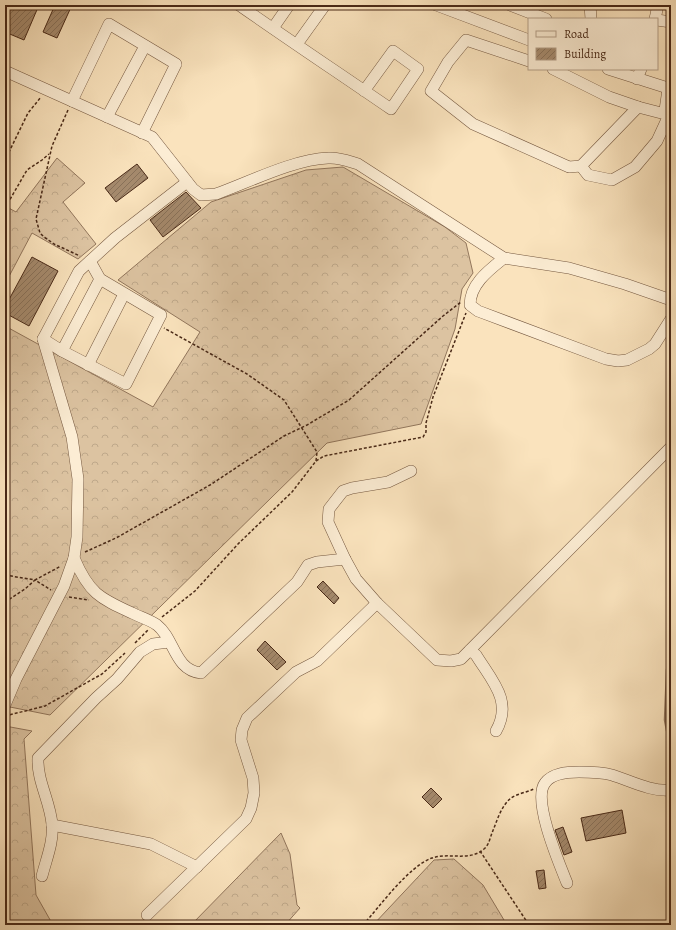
<svg xmlns="http://www.w3.org/2000/svg" width="676" height="930" font-family="Alegreya,serif">
<style>
.forest{fill:url(#forest-crowns);stroke:#92765c}
.lines{fill:none;stroke-linecap:round;stroke-linejoin:round}
.stream{stroke:#8f7359;stroke-width:2.5}
.building{fill:url(#building-hatch);stroke:#492917}
.minor-casing{stroke:#755840;stroke-width:12}
.path{stroke:#492917;stroke-width:1.5;stroke-dasharray:3 2;stroke-linecap:butt}
.minor{stroke:#fcedd4;stroke-width:11}
</style>
<defs>
<pattern id="forest-crowns" width="20" height="18" patternUnits="userSpaceOnUse"><rect width="20" height="18" fill="#dcc3a1"/><path d="M2 6a3 3 0 1 1 6 0M12 15a3 3 0 1 1 6 0" fill="none" stroke="#bea88a"/></pattern>
<pattern id="building-hatch" width="6" height="6" patternUnits="userSpaceOnUse"><rect width="6" height="6" fill="#a58a6d"/><path d="M-1 1l2-2M0 6l6-6M5 7l2-2" fill="none" stroke="#887159"/></pattern>
</defs>
<rect width="100%" height="100%" fill="#fae3bd"/>
<filter id="stains"><feTurbulence type="fractalNoise" baseFrequency=".005" numOctaves="4"/><feColorMatrix values="0 0 0 0 .2 0 0 0 0 .09 0 0 0 0 .02 0 0 0 .5 -.17"/></filter>
<radialGradient id="worn" r=".72"><stop offset=".6" stop-color="#630" stop-opacity="0"/><stop offset="1" stop-color="#630" stop-opacity=".3"/></radialGradient>
<g class="forest">
<path d="M57,158L85,183L63,202L96,244L78,259L32,233L5,284V206L16,212Z"/>
<path d="M343,167L445,227L466,243L473,273L462,289L455,329L421,424L327,443L50,715L5,706V326L153,407L200,332L118,280L211,202L306,170Z"/>
<path d="M5,726L32,731L24,739L36,895L53,925H5Z"/>
<path d="M281,833L290,854L297,905L300,908L285,925H191Z"/>
<path d="M454,859L483,885L507,925H373L434,860Z"/>
</g>
<g class="lines">
<path class="stream" d="M671,643L667,670L665,720L669,741L671,767"/>
</g>
<g class="building">
<path d="M5,5H39L24,40L5,32Z"/>
<path d="M55,5H72L57,38L43,32Z"/>
<path d="M137,164L148,178L116,202L105,188Z"/>
<path d="M186,192L201,208L163,237L150,220Z"/>
<path d="M32,257L58,271L29,326L5,313V307Z"/>
<path d="M323,581L339,598L334,604L317,587Z"/>
<path d="M265,641L286,662L277,670L257,650Z"/>
<path d="M431,788L442,799L433,808L422,797Z"/>
<path d="M622,810L626,833L586,841L581,818Z"/>
<path d="M563,827L572,852L564,855L555,830Z"/>
<path d="M544,870L546,888L539,889L536,871Z"/>
</g>
<g class="lines">
<g class="minor-casing">
<g id="minor">
<path d="M239,5C289,40 340,74 391,109L418,69L393,51L364,91"/>
<path d="M436,5L529,40"/>
<path d="M510,5L546,19"/>
<path d="M590,5L591,19"/>
<path d="M655,19L658,5"/>
<path d="M657,20L671,22"/>
<path d="M273,28L289,5"/>
<path d="M297,44L325,5"/>
<path d="M529,61L466,40L448,62L431,91L473,124L569,167L581,166"/>
<path d="M553,69L609,97L638,107"/>
<path d="M608,69L671,89"/>
<path d="M5,71L152,137L193,189L201,195L216,194C249,182 295,159 328,158C339,157 348,161 358,164L504,258L569,268L625,284L671,300"/>
<path d="M637,79L641,69"/>
<path d="M668,89L665,110L669,115"/>
<path d="M72,101L109,24L176,64L142,133"/>
<path d="M671,114L669,115L657,141L635,167L612,180L588,175L581,166L638,107L669,115H671"/>
<path d="M107,117L145,46"/>
<path d="M504,258C489,270 470,284 470,305L478,311L606,359L618,361L627,360L649,349L655,344L671,319"/>
<path d="M43,339L62,351L126,384L161,315L100,279L90,261"/>
<path d="M62,351L100,279"/>
<path d="M88,365L124,294"/>
<path d="M411,471L388,482L352,488L343,491L329,509L328,522L345,559L356,579L377,603L437,660L451,661L461,659L671,447"/>
<path d="M74,558C89,593 99,598 132,613C140,617 150,620 157,625C175,639 174,670 201,673L297,582L308,565L317,562L345,559"/>
<path d="M470,650L476,655C492,681 513,701 496,731"/>
<path d="M5,705L16,679L64,586L74,558L77,537L78,479L72,437L43,339L79,271L115,238L187,182"/>
<path d="M52,825L151,844L197,867"/>
<path d="M42,876C46,860 54,841 52,824C50,801 37,781 38,758L96,698L117,679L140,652L153,644L169,642"/>
<path d="M567,883C559,863 532,800 545,783C552,773 567,772 579,772C590,772 601,772 612,775C631,781 651,792 671,790"/>
<path d="M147,915L246,819L251,808L254,793L253,778L241,740L242,730L247,718L296,672L317,661L377,603"/>
</g>
</g>
<g class="path">
<path d="M68,110L52,146L36,219L40,233L44,237L54,244L80,256"/>
<path d="M5,156L9,152L28,113L41,97"/>
<path d="M5,208L27,170L42,160L49,154"/>
<path d="M316,461L324,456L423,437L426,432V423L433,397L466,313"/>
<path d="M85,552L116,538L210,485L284,436L307,425L349,400L443,316L461,302"/>
<path d="M5,575L35,580L61,566"/>
<path d="M69,597L89,600"/>
<path d="M5,602L25,589L35,580L51,590"/>
<path d="M162,617L195,591L238,544L292,492L316,461L317,452L284,400L247,374L164,328"/>
<path d="M135,643L148,630"/>
<path d="M5,716L45,706L102,674L125,653"/>
<path d="M480,851L529,925"/>
<path d="M363,925C380,906 409,866 432,858C450,852 469,862 484,849C489,845 490,838 492,833C497,821 501,806 511,798C517,794 527,792 534,789"/>
</g>
<use href="#minor" class="minor"/>
</g>
<rect width="676" height="930" fill="none" stroke="#fae3bd" stroke-width="20"/>
<rect x="6" y="6" width="664" height="918" fill="none" stroke="#492917" stroke-width="2"/>
<rect x="10" y="10" width="656" height="910" fill="none" stroke="#492917"/>
<rect x="528" y="18" width="130" height="52" fill="#fcedd4" stroke="#b49f88"/>
<rect x="536" y="31" width="20" height="6" fill="#fcedd4" stroke="#b49f88"/>
<text x="564" y="38" font-size="12" fill="#492917">Road</text>
<rect x="536" y="48" width="20" height="12" fill="url(#building-hatch)" stroke="#b49f88"/>
<text x="564" y="58" font-size="12" fill="#492917">Building</text>
<rect width="100%" height="100%" filter="url(#stains)"/>
<rect width="100%" height="100%" fill="url(#worn)"/>
</svg>
